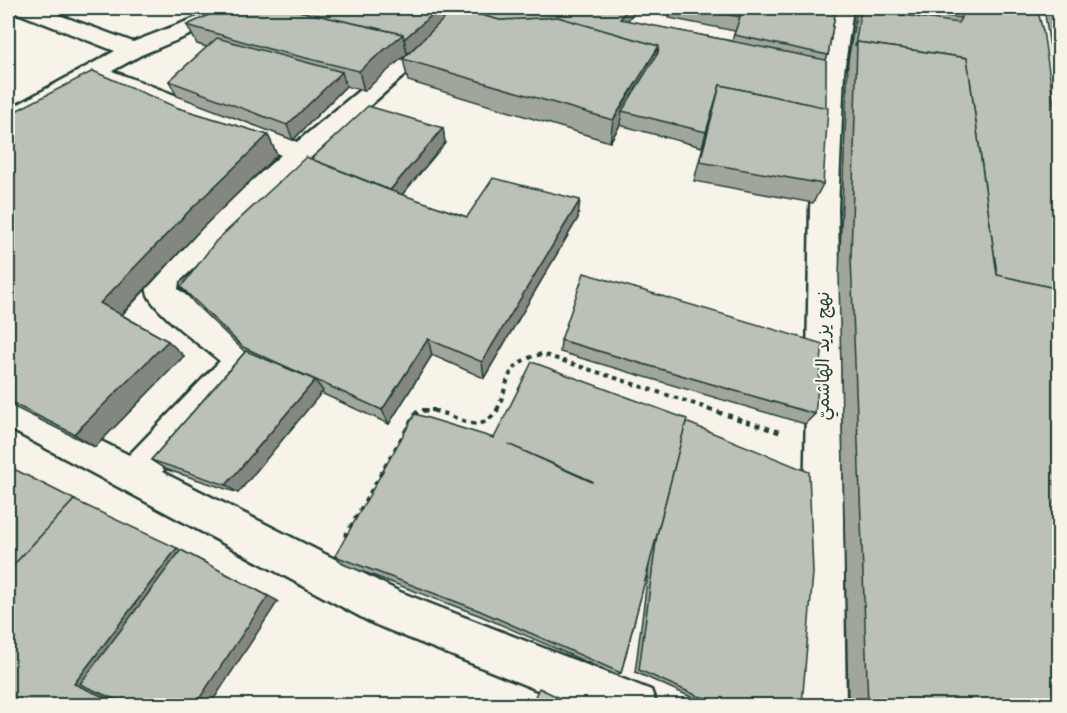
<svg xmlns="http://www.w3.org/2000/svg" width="1067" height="713" font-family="'Playpen Sans','Playpen Sans Arabic',sans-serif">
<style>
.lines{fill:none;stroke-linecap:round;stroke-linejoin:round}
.minor-casing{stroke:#1f3d34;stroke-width:5}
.path-far1{stroke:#1f3d34;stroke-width:4;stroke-dasharray:4.5 4.5;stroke-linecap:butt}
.path{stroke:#1f3d34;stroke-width:4.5;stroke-dasharray:5 5;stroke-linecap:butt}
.minor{fill:#f7f3e8;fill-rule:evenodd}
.wall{fill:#a1a69d;stroke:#1f3d34;stroke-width:1.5}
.shaded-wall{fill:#83877f;stroke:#1f3d34;stroke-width:1.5}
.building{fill:#bbc1b6;stroke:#1f3d34;stroke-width:1.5;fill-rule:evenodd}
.labels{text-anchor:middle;stroke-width:4.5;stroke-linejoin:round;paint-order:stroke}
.street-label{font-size:18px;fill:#1f3d34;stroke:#f7f3e8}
</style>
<rect width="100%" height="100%" fill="#f7f3e8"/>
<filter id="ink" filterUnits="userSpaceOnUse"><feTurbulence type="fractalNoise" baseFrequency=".0167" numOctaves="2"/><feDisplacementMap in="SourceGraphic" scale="12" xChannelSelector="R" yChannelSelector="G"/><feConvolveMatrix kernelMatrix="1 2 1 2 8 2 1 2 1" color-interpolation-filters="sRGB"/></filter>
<g filter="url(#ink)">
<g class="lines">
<g class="minor-casing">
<g id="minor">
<path d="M12,8H40L133,42L221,8H248L245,12L141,55L112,71L297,142L459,8H481L309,159L179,282L178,289L250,346L256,364L251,374L162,472L400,592L651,690L657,706H577L374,624L8,428V395L129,455L220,361C205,348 149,309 147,291C146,283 150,275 153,269L281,155L95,81L17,126L8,128V110L115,51L15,12Z"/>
<path d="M833,8H853L844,72L838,208L846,706H800L810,208L822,72Z"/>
<path d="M1027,8H1047L1060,67V139L1051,137L1047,131Z"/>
</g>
</g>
<g class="path-far1">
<path d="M422,410H435"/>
<path d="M497,410C511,380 503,363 542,354L713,410"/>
</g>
<g class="path">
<path d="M708,409L782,433"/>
<path d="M345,537L416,413C446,399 474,446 498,409"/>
</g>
<use href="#minor" class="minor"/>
</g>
<g class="wall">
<path d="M224,8H458H457L462,10L627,21L732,41L735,31L669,18L671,8H836L828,55L826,60L823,184L813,203L694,181L713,107L702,147L620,125L610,142L408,81L403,59L432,31L364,91L346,86L293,140L177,96L169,81L207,47L197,44L187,25Z"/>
<path d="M857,8H1037L1059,705H848L839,275L848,61Z"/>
<path d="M1044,8H1059V62L1052,61Z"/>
<path d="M1059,68V85L1056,72Z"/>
<path d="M178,108L268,135L277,155L202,228L122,315L168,341L184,356L95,447L8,404V115Z"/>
<path d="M443,128L445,143L402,195L467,217L578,218L484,378L432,355L389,424L321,393L238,493L165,469L151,460L245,352L195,304L181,287L311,159Z"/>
<path d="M561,340L815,414L805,424L560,352Z"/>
<path d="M686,422L802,705H724L691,697L635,672L649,565L621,673L616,675L481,616L345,565L335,556L494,438Z"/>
</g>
<g class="shaded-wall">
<path d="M440,8H458L407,54L404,39Z"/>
<path d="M628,8H637L618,34L620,19Z"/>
<path d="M403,34L407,54L364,91L359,71Z"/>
<path d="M659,46L655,68L622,111L620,125L610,142L613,120Z"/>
<path d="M342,72L346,86L293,140L287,125Z"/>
<path d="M443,128L445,143L391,208L387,194Z"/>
<path d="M268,135L277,155L202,228L117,319L100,303L190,210Z"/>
<path d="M580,200L578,218L484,378L482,362Z"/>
<path d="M428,339L432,355L389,424L382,410Z"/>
<path d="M168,341L184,356L95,447L74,434Z"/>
<path d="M315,380L323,391L238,493L226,485Z"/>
<path d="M177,548L278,601L210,705H109L74,684Z"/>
</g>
<g class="building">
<path d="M224,8H285L403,34L359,71L269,49L187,25Z"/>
<path d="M285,8H440L404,39L403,34Z"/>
<path d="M455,8L500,20L558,17L659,46L613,120L403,59Z"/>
<path d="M464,8H628L620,19L826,60V108L720,85L706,132L622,111L658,53L659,46L558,17L500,20L462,10Z"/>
<path d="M691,8H743L740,17Z"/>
<path d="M743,8H836L828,55L734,35Z"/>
<path d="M887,8H960L961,18Z"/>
<path d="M960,8H1037L1043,31L1059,138V289L997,275L967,58L857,42L855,46L861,9L958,23L961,18Z"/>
<path d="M1057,8H1059V22Z"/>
<path d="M217,38L342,72L287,125L169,81Z"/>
<path d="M857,42L967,58L997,275L1059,289V705H868L851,258Z"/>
<path d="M93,71L178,108L268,135L190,210L100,303L168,341L74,434L8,401V115Z"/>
<path d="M720,85L828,108L823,184L700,162Z"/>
<path d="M368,106L443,128L390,190L311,159Z"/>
<path d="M306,157L386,189L467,217L493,178L580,200L482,362L428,339L382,410L243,347L181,287L216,241Z"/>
<path d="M584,273L823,344L815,414L561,340Z"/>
<path d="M246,351L315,380L226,485L151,460Z"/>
<path d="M532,362L687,419L621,673L478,610L335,556L415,414L494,438ZM508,444L592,481V482Z"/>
<path d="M686,422L809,472L813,573L802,705H736L698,696L639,670L657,535Z"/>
<path d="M8,466L77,501L74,500L8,571Z"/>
<path d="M74,500L177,548L74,684L113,701L109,705H8V571Z"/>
<path d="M181,550L268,596L195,705H116L119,701L80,684Z"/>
<path d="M539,688L574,705H531Z"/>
</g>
</g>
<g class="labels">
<g class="street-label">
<text transform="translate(823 356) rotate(-90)" y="6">نهج يزيد الهاشميّ</text>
</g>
</g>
<rect width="1067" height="713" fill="none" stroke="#f7f3e8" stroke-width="30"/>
<rect x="15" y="15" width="1037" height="683" fill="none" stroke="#1f3d34" stroke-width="2" filter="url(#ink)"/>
</svg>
